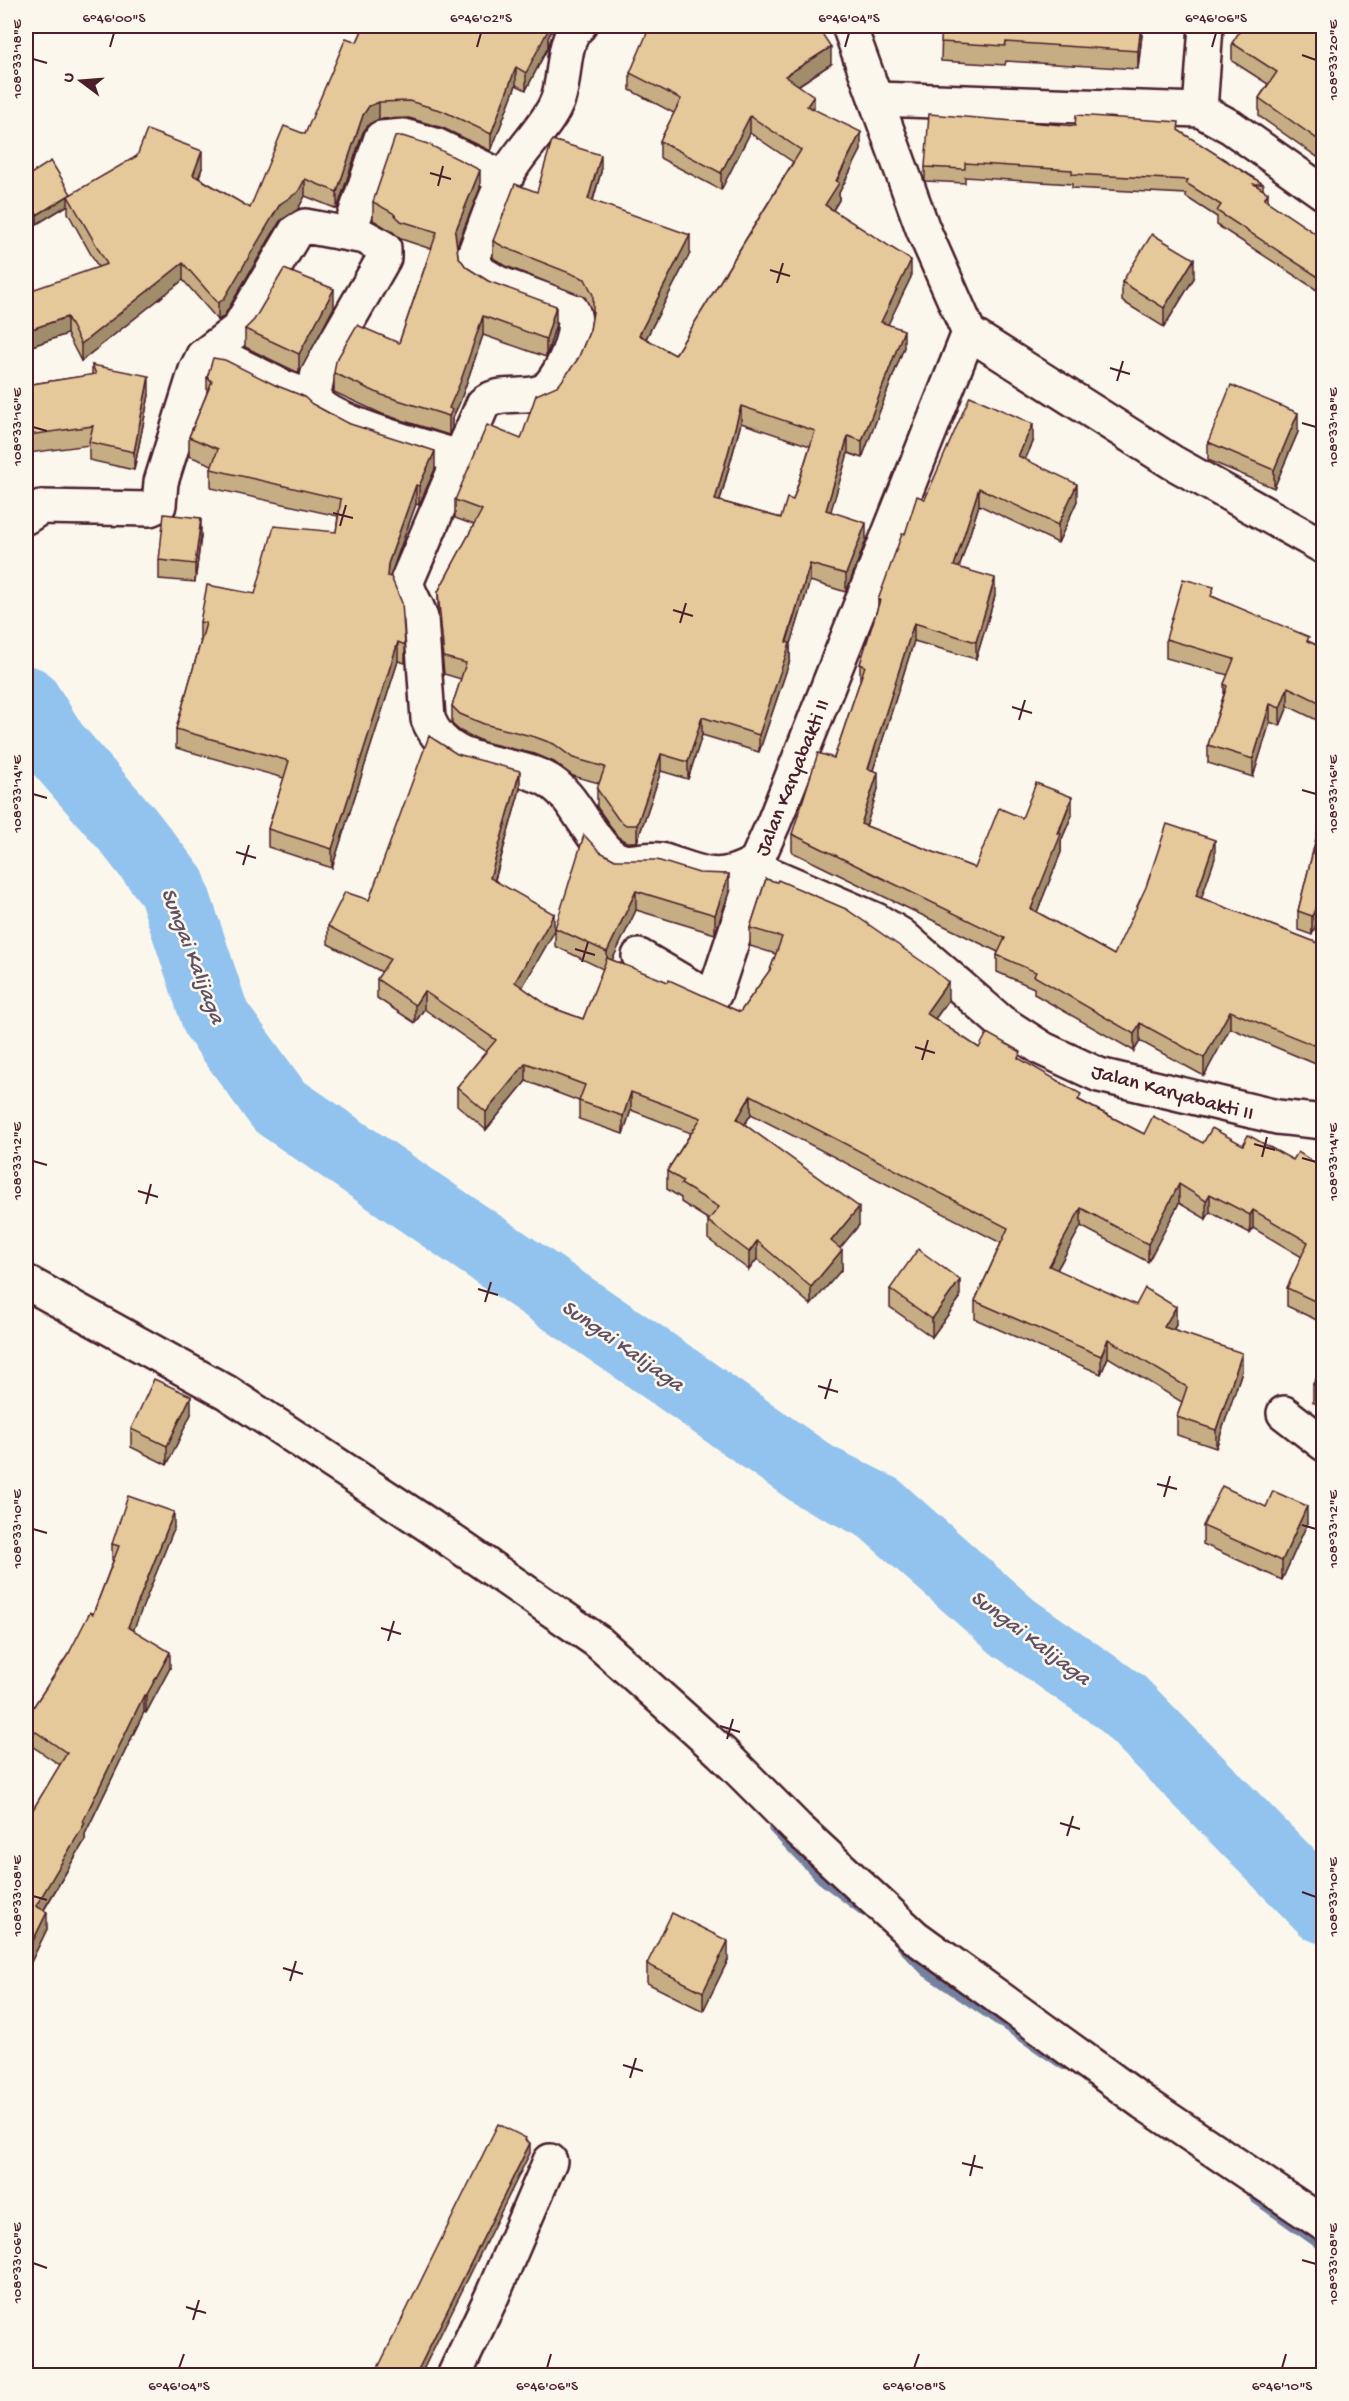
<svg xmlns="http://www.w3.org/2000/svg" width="1349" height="2401" font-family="'Gochi Hand',sans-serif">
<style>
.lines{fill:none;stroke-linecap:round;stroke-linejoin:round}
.stream{stroke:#7581a0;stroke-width:12}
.river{stroke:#92c3ee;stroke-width:69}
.minor-casing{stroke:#4a1f2b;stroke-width:38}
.minor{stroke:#fbf7ec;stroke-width:33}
.wall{fill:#c6ad84;stroke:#4a1f2b;stroke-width:1.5;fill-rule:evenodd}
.shaded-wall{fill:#a18d6c;stroke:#4a1f2b;stroke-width:1.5}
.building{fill:#e6c99a;stroke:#4a1f2b;stroke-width:1.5;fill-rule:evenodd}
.ticks{fill:none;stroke:#4a1f2b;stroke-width:2}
.labels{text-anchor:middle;stroke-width:5;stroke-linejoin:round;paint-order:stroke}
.street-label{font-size:21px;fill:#4a1f2b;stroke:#fbf7ec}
.water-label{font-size:22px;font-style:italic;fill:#605066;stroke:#fbf7ec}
.neatline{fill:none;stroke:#4a1f2b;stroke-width:2}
.ticks-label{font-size:15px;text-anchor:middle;fill:#4a1f2b}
</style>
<rect width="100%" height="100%" fill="#fbf7ec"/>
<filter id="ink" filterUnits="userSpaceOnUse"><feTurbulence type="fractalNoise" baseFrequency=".0167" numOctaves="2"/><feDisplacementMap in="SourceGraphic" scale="12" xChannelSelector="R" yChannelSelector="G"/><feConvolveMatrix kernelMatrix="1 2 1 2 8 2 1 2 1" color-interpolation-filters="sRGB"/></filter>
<g filter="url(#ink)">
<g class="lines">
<g class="stream">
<path d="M774,1828L822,1878L865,1911"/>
<path d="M902,1945L927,1971L1064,2064"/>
<path d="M1255,2197L1324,2246"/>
</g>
<path class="river" d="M26,700L54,745L127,829L172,887L216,1019L279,1106L646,1357L815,1476L879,1508L1013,1627L1121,1702L1324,1909"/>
<g class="minor-casing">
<g id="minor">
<path d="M579,26C560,42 567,81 556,104C547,125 524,147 511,168C494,195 485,228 473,257L476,270L498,283L572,310C583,327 559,385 541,392C523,399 497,390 483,404L407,581C407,593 418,605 421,618L428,719C448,769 504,758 544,778C572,791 584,828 605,850C625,871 640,856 660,860C676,864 693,872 708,874C726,877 741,870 756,862"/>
<path d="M849,26L923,229L969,333L1172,462L1324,547"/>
<path d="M876,99L1200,110L1231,127L1324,193"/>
<path d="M1200,110L1206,26"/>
<path d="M349,233L381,138L404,136L435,145L506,179"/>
<path d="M969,333L774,822L756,862L762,871L876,920L901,935L1001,1022L1043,1049L1099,1075L1277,1117L1324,1122"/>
<path d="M203,356L231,361L283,387L313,398"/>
<path d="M26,517L41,507L150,509L159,505L161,482L196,370L203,356L238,329L296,231L305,226L365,237L384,248V258L318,373L313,398C329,422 418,445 449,454L459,453L467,446"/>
<path d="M639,956L707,996L715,993L757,866"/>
<path d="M26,1282L226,1392L430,1526L597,1641L722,1753L796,1827L915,1937L1144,2103L1324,2224"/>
<path d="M1284,1413L1324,1444"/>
<path d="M454,2376L492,2296L550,2161"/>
</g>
</g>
<use href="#minor" class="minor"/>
</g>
<g class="wall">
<path d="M364,26H551V32L548,38V47L526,90L516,85L491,151L443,128L409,118L379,119L369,124L363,132L337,209L305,196L298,209L280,221L224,316L218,320L183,280L81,361L67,334L26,348L98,267L68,213V205L37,224L26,206V177L71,194L202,168L199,178L250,208L305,134L357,42Z"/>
<path d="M942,26H1143L1138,69L1006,61L1005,65L941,61Z"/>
<path d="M1323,26V161L1259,116V98L1268,84L1232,61V43Z"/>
<path d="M831,64L799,85L814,109L861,150L839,193V200L833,210L911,277L888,324L904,347L862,458L848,453L830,512L866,540L846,592L810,581L790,647V660L759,752L702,735L688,779L661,771L637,842H626L618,837L597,807V789L599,783L573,776L554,762L535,754L484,742L460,731L452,724V706L461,679L444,674L438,610V592L474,525L455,518V500L521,439L578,359L590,330L593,313L585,297L506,266L493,258V241L537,192L601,172L593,201L690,253L646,339L675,355L793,162L750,133L721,190L660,158V141L674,113L630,90V73ZM741,423L810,446L793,500L781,518L720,501Z"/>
<path d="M1075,126L1179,131L1263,184V190L1268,202L1323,239V294L1217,225V217L1186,197V194L1072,188V184L965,177V183L925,181V167Z"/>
<path d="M480,188L457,247L458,256L466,267L556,324L546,357L483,335L460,402L452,419V428L449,435L382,414L334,392V373L399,343L431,249L401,239L393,232L373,220V202Z"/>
<path d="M1194,278L1164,327L1122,301V282Z"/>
<path d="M334,307L299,373L245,347V329Z"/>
<path d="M92,365L149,395L134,470L89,460V445L29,453L26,431V385L92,375Z"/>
<path d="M207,378L312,404L435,469L419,505L416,504L390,577L405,645V663L398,661L332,868L268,847V829L284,778L176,748V729L201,641H200V622L255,594L336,532L338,516L211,488V469L212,465L189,456V437L207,393Z"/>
<path d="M1298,432L1274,488L1208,460V442Z"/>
<path d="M1033,442L1025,460L1077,501L1058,543L979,505L959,568L995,596L976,659L914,641L873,770L878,789L866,826L975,868L1022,818L1072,815L1061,841V852L1037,912L1114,955L1215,858L1201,898L1323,945V943V1067L1230,1028L1204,1076L1140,1041L1134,1051L1034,994V988L997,972V955L998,952L792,852V834L834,758L860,681V664L878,607V600L925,499Z"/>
<path d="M201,536L195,582L159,579V560Z"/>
<path d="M1214,597L1323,648V723L1288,706L1280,726L1270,722L1253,777L1208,763V745L1224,694V684L1228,675L1166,658V639Z"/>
<path d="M457,754L520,789L495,880L554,932L522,987L550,1007L583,1019L603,969L555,946V928L600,852L615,860L729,892L715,934L636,910L612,960L740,1012L770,970L776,954L750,946V928L766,879L948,1001L935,1019L979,1048L1021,1060L1081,1101L1144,1134L1203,1143L1243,1145L1293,1160L1323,1168V1323L1287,1306V1288L1302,1257L1253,1228L1250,1233L1210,1212L1206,1219L1179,1203L1148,1262L1081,1226L1057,1270L1176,1325L1173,1330L1242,1371L1216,1448L1177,1435V1417L1182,1402L1108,1357L1101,1374L975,1319V1301L1001,1243L751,1114L745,1124L859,1225L840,1248L842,1269L811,1305L757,1259L749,1270L708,1239V1221L709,1220L681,1202V1198L667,1189V1171L691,1133L631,1110L623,1134L579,1119V1101L526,1081L486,1130L457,1105V1087L486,1052L424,1009L415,1023L377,998V979L382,972L328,944V926L369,900Z"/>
<path d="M1319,827L1312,935L1298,930V911Z"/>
<path d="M890,1289L960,1298L932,1337L890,1307Z"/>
<path d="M1323,1367V1408L1313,1402V1384Z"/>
<path d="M191,1414L167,1465L131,1447V1429Z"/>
<path d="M1266,1507L1307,1524L1282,1580L1203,1544V1526Z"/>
<path d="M174,1528L133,1630L170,1668L146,1713L144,1712L85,1834V1840L44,1910L47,1929L30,1964L26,1962V1821L60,1765L26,1742V1718L69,1653L93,1614L113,1561L112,1560V1544Z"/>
<path d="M728,1960L703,2011L647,1983V1964Z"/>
</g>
<g class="shaded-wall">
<path d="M545,26H551V32L548,38V47L526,90V73Z"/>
<path d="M1141,26H1143L1138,69V51Z"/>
<path d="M831,47V64L785,94V76Z"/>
<path d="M516,67V85L491,151V134Z"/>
<path d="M814,96V113L807,106Z"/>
<path d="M379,102V119L369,124L363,132L337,209V192L363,115L369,106Z"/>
<path d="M750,116V133L721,190V173Z"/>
<path d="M861,132V150L839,193V200L825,223V205Z"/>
<path d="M202,151V168L193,192V175Z"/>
<path d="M601,155V172L588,216V199Z"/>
<path d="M480,170V188L455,251V232Z"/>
<path d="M305,179V196L298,209L280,221L224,316L218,320V303L280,204Z"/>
<path d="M1268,193V207L1264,199Z"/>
<path d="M68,196V205L37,224V215Z"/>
<path d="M690,235V253L639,352V335Z"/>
<path d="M1194,259V278L1164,327V308Z"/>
<path d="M911,260V277L881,339V322Z"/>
<path d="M183,263V280L81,361V344Z"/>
<path d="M334,289V307L299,373V354Z"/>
<path d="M556,306V324L546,357V339Z"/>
<path d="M483,316V335L460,402L452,419V428L449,435V408Z"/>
<path d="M67,317V334L26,348V331Z"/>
<path d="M904,330V347L862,458V441Z"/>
<path d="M149,376V395L134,470V452Z"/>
<path d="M741,406V423L715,518V500Z"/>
<path d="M1298,413V432L1274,488V470Z"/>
<path d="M1033,424V442L1018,474V456Z"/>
<path d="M848,436V453L826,528V510Z"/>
<path d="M435,451V469L419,505V486Z"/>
<path d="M1077,484V501L1058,543V525Z"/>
<path d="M416,485V504L388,582L387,576L388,564Z"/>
<path d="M979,488V505L954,584V566Z"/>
<path d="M201,518V536L195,582V564Z"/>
<path d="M866,523V540L846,592V574Z"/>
<path d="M810,564V581L790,647V660L759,752V735Z"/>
<path d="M995,578V596L976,659V642Z"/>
<path d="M914,623V641L868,786V769Z"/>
<path d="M398,642V661L332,868V849Z"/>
<path d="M1288,687V706L1280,726V708Z"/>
<path d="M1270,704V722L1253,777V759Z"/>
<path d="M702,717V735L688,779V762Z"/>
<path d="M661,754V771L637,842V825Z"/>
<path d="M520,771V789L490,896V878Z"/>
<path d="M878,772V789L861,842V824Z"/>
<path d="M1072,797V815L1061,841V852L1031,927V909Z"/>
<path d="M1215,840V858L1196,914V896Z"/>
<path d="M729,874V892L715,934V915Z"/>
<path d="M636,891V910L607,971V952Z"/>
<path d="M1323,892V910L1312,935V916Z"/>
<path d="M554,914V932L515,1000V982Z"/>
<path d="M948,982V1001L926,1031V1013Z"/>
<path d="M424,991V1009L415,1023V1005Z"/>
<path d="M1230,1011V1028L1204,1076V1058Z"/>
<path d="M1140,1023V1041L1134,1051V1034Z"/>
<path d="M526,1063V1081L486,1130V1112Z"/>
<path d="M631,1092V1110L623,1134V1116Z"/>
<path d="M751,1095V1114L737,1137V1119Z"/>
<path d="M1179,1184V1203L1148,1262V1244Z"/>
<path d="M1210,1194V1212L1206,1219V1201Z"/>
<path d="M859,1207V1225L831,1259V1241Z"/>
<path d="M1081,1208V1226L1049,1284V1266Z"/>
<path d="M1253,1210V1228L1250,1233V1215Z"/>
<path d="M757,1241V1259L749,1270V1252Z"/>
<path d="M842,1250V1269L811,1305V1287Z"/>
<path d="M960,1280V1298L932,1337V1319Z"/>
<path d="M1176,1307V1325L1164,1345V1327Z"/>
<path d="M1108,1339V1357L1101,1374V1356Z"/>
<path d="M1242,1353V1371L1216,1448V1430Z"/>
<path d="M191,1396V1414L167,1465V1446Z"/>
<path d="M1307,1506V1524L1282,1580V1561Z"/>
<path d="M174,1512V1528L128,1644V1627Z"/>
<path d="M170,1652V1668L146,1713V1696Z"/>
<path d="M144,1695V1712L85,1834V1840L36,1923V1906L83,1821Z"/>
<path d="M47,1912V1929L30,1964V1947Z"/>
<path d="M728,1941V1960L703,2011V1992Z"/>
<path d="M530,2143V2153L420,2376H415Z"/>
</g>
<g class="building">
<path d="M364,26H545L548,30L526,73L516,67L491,134L443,111L409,101L379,102L369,106L363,115L337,192L305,179L298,192L280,204L224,299L218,303L183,263L81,344L67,317L26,331V292L107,264L68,196L137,156L147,130L202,151L193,175L250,208L284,126L305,134L346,38L357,42Z"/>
<path d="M650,26H817L831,47L785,76L814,96L807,106L861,132L836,181L839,183L825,205L911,260L881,322L904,330L862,441L848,436L826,510L866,523L846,574L810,564L786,642L790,643L759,735L702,717L688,762L661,754L637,825H626L618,819L597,789L605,767L573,758L554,744L535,737L484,724L460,714L452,706L466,663L444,657L438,592L482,510L455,500L487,425L521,439L536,395L559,385L578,359L590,330L593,312V295L585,279L506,248L493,241L515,184L537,192L552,140L601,155L588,199L690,235L639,335L675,355L801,150L750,116L721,173L660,141L681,99L630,73ZM741,406L815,431L793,500L787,498L781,518L715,500Z"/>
<path d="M942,26H1141L1138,51L1006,42L1005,46L941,42Z"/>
<path d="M1243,26H1323V143L1259,98L1277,72L1232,43Z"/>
<path d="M929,114L1075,126L1076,115L1179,122L1178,130L1263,184H1254L1268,193L1264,199L1323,239V280L1217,211L1221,205L1186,183L1188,180L1072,174V170L965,163V169L925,167Z"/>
<path d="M402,136L428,144L480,170L455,232L458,256L466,267L488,281L556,306L546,339L483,316L460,383L449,408L452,410L449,416L382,395L334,373L336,361L357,325L399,343L437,232L401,221L393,213L373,202L395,137Z"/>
<path d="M51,161L71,194L37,215L26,197V177Z"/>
<path d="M1152,234L1194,259L1164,308L1122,282Z"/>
<path d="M284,269L334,289L299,354L245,329L254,320Z"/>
<path d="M213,358L225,360L275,385L303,396L312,404L347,423L435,451L419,486L416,485L388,564L387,576L391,577L402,603L405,645L398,642L332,849L268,829L289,761L176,729L206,623L200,622L207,585L255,594L274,526L336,532L341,499L211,469L218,449L189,437L212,381L207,378Z"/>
<path d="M92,365L149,376L134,452L89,442L93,426L29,435L26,412V385L96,374Z"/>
<path d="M1231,385L1298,413L1274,470L1208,442Z"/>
<path d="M970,396L1033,424L1018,456L1077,484L1058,525L979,488L954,566L995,578L976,642L914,623L868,769L878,772L861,824L975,868L999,808L1022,818L1036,783L1072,797L1058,833L1061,834L1031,909L1114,955L1146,887L1167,824L1215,840L1196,896L1323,945V943V1049L1230,1011L1204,1058L1140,1023L1134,1034L1034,976L1036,972L997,955L1005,938L792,834L818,753L834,758L865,666L860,664L880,600H878L902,534H905L917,496L925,499Z"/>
<path d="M164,514L201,518L195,564L159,560Z"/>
<path d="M1183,579L1214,587L1211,596L1309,637L1307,641L1323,648V704L1288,687L1280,708L1270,704L1253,759L1208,745L1227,686L1224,684L1234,659L1166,639Z"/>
<path d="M429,736L457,754L520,771L490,878L554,914L515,982L550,1007L583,1019L607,958L668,982L669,980L740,1012L770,970L782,937L750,928L766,879L777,882L778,880L846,909L930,967L948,982L926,1013L979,1048L987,1033L1021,1052L1018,1058L1081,1094L1078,1100L1144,1134L1153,1116L1203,1143L1212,1128L1243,1145L1248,1135L1293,1160L1298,1152L1323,1168V1305L1287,1288L1308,1242L1253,1210L1250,1215L1210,1194L1206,1201L1179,1184L1148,1244L1081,1208L1049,1266L1136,1305L1145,1288L1176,1307L1164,1327L1242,1353L1216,1430L1177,1417L1187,1387L1108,1339L1101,1356L975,1301L1008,1228L751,1095L737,1119L859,1207L831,1241L842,1250L811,1287L757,1241L749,1252L708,1221L719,1207L681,1184L683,1181L667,1171L701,1118L631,1092L623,1116L579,1101L585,1085L526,1063L486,1112L457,1087L496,1040L424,991L415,1005L377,979L390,959L328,926L345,892L369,900Z"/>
<path d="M1319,827L1323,828V892L1312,916L1298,911Z"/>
<path d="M584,835L600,852L615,860H657L699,873L729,874L715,915L636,891L607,952L555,928Z"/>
<path d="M918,1249L960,1280L932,1319L890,1289Z"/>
<path d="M1323,1367V1390L1313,1384Z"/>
<path d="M154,1379L191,1396L167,1446L131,1429Z"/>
<path d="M1222,1486L1266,1507L1273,1491L1307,1506L1282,1561L1203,1526Z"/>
<path d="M128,1496L174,1512L128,1627L170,1652L146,1696L144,1695L83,1821L85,1823L36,1906L47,1912L30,1947L26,1945V1821L67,1753L26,1725V1718L69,1653L90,1612L93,1614L119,1546L112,1544Z"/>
<path d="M672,1913L728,1941L703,1992L647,1964Z"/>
<path d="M498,2124L526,2138L525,2140L530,2143L415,2376H374Z"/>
</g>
</g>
<path class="ticks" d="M110,47L114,33M477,47L481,33M845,47L849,33M1212,47L1216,33M1302,55L1316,60M33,59L47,63M430,173L451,179M438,186L443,166M770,270L790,276M777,283L783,263M1110,368L1130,374M1117,381L1123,361M1302,423L1316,427M33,427L47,431M333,513L353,518M340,526L346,505M673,610L693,616M680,623L686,603M1012,707L1032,713M1019,720L1025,700M1302,790L1316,794M33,794L47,798M236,852L256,858M243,865L249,845M575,949L595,955M582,962L588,942M915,1047L935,1053M922,1060L928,1040M1254,1144L1275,1150M1262,1157L1267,1137M1302,1158L1316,1162M33,1161L47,1165M138,1191L158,1197M146,1204L151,1184M478,1289L498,1295M485,1302L491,1282M818,1386L838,1392M825,1399L831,1379M1157,1484L1177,1489M1164,1497L1170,1476M1302,1525L1316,1529M33,1529L47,1533M381,1628L401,1634M388,1641L394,1621M720,1726L740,1732M727,1739L733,1719M1060,1823L1080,1829M1067,1836L1073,1816M1302,1892L1316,1897M33,1896L47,1900M283,1968L303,1974M290,1981L296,1961M623,2065L643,2071M630,2078L636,2058M962,2163L983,2168M970,2176L975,2155M1302,2260L1316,2264M33,2263L47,2268M186,2307L206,2313M193,2320L199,2300M179,2368L184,2354M547,2368L551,2354M914,2368L919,2354M1282,2368L1286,2354"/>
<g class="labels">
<g class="street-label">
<text transform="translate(791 777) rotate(-68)" y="7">Jalan Karyabakti II</text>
<text transform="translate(1173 1091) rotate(15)" y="7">Jalan Karyabakti II</text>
</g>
<g class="water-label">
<text transform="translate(195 955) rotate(69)" y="8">Sungai Kalijaga</text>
<text transform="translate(624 1344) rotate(35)" y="8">Sungai Kalijaga</text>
<text transform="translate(1032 1636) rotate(37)" y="8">Sungai Kalijaga</text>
</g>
</g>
<rect width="1349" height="2401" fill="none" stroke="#fbf7ec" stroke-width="66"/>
<g transform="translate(81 81) rotate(286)" stroke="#fbf7ec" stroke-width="4.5" paint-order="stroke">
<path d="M0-4.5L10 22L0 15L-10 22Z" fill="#4a1f2b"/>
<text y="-9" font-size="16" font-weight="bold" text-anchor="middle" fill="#4a1f2b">U</text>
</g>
<rect x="33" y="33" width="1283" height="2335" class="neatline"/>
<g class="ticks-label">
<text x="114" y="22">6°46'00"S</text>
<text x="481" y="22">6°46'02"S</text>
<text x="849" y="22">6°46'04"S</text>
<text x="1216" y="22">6°46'06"S</text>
<text transform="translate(16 59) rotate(-90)" y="5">108°33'18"E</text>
<text transform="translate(1332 60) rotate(-90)" y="5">108°33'20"E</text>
<text transform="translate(16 427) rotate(-90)" y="5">108°33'16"E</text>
<text transform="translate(1332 427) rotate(-90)" y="5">108°33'18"E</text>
<text transform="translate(16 794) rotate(-90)" y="5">108°33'14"E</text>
<text transform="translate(1332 794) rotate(-90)" y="5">108°33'16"E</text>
<text transform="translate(16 1161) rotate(-90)" y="5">108°33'12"E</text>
<text transform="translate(1332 1162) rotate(-90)" y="5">108°33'14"E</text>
<text transform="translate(16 1529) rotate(-90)" y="5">108°33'10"E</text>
<text transform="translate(1332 1529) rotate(-90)" y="5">108°33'12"E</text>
<text transform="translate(16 1896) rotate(-90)" y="5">108°33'08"E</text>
<text transform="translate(1332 1897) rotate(-90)" y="5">108°33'10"E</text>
<text transform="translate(16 2263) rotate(-90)" y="5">108°33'06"E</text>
<text transform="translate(1332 2264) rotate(-90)" y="5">108°33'08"E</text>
<text x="179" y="2390">6°46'04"S</text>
<text x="547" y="2390">6°46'06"S</text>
<text x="914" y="2390">6°46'08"S</text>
<text x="1282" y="2390">6°46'10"S</text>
</g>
</svg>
